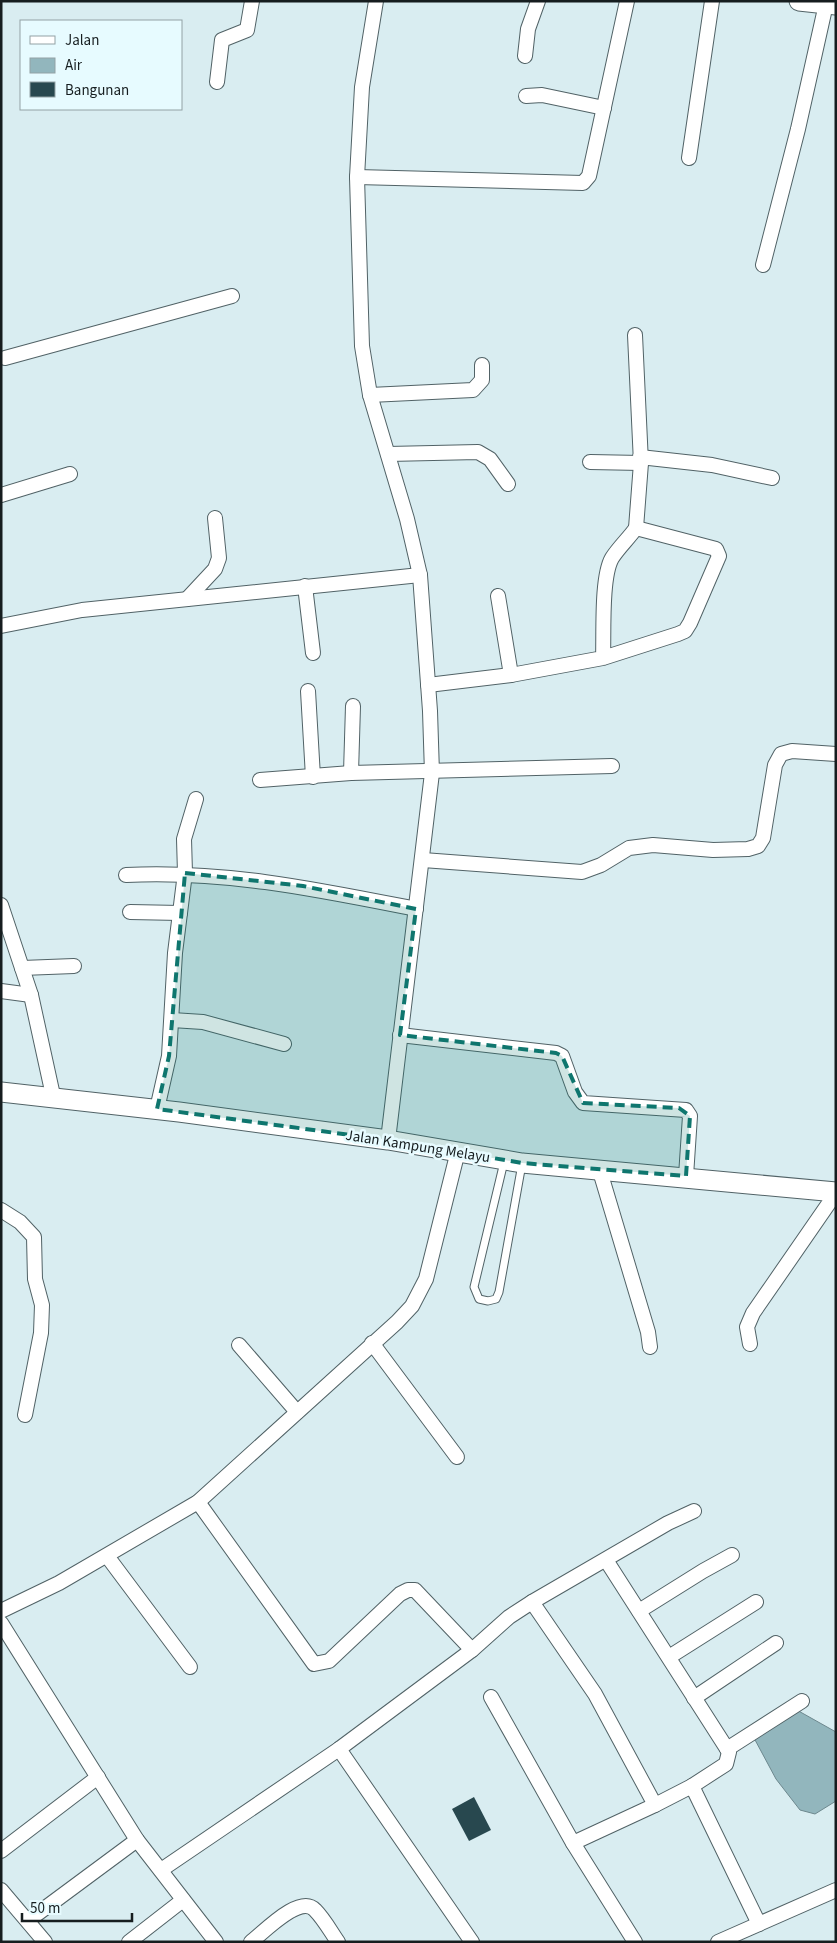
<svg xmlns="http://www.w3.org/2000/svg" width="837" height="1943" font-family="'Source Sans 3',sans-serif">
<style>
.water{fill:#92b6bd;stroke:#6d888e}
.building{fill:#28484f}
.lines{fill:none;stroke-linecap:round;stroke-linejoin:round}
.lane-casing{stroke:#516266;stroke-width:9}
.street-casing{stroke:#516266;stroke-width:16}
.secondary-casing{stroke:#516266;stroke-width:21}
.lane{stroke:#fff;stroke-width:7}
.street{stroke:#fff;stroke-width:14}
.secondary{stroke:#fff;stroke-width:19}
.marked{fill:#0f766e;fill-opacity:0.2;stroke:#0f766e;stroke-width:4;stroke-dasharray:10 6;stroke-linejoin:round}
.labels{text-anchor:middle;stroke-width:5;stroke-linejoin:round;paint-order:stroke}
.street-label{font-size:15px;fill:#161d1f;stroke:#e7fbff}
</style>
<rect width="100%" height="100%" fill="#d9edf1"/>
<path class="water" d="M795,1709L836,1732V1801L815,1814L800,1810L776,1779L754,1738Z"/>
<path class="building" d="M474,1797L491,1830L469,1841L452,1809Z"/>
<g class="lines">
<g class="lane-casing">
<path id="lane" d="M504,1162L474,1287L479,1299L488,1301L496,1299L499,1292L522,1164"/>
</g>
<g class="street-casing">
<g id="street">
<path d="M376,1L362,87L357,177L362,346L370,395L407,519L420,575L430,711L432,773L388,1140"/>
<path d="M525,56L528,29L538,1"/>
<path d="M217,82L222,40L247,30L252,1"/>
<path d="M526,96L542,95L604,108"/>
<path d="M689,158L712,1"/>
<path d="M357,177L583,183L589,176L627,1"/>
<path d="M763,265L798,129L826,4"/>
<path d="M635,335L641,463L636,528"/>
<path d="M5,358L232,296"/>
<path d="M370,395L473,390L482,380V365"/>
<path d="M388,454L478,452L490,459L508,484"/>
<path d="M640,457L712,465L772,478"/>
<path d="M590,462L641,463"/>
<path d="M1,495L70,474"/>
<path d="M305,586L313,653"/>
<path d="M498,596L511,675"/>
<path d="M187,599L215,569L219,558L215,518"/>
<path d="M1,626L82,610L420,575"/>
<path d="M428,685L511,675L603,658L678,634L685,631L690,623L719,556L716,549L636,528C629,538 619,547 612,558C601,577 604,634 603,658"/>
<path d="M308,691L313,777"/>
<path d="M351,773L353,706"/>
<path d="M260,780L351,773L612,766"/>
<path d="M423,860L582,872L601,865L629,848L653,845L713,850L748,849L758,846L763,838L775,765L781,754L792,751L836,754"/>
<path d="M126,875C225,870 320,890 416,909"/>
<path d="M1,905L31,995L54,1100"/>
<path d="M130,912L180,913"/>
<path d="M22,968L74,966"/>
<path d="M1,991L31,995"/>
<path d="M172,1020L203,1022L284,1044"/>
<path d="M400,1035L556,1053L562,1056L575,1092L583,1103L686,1110L690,1116L686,1176"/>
<path d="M157,1109L169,1056L175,953L185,873L184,839L196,799"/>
<path d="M599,1168L648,1332L650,1347"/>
<path d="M1,1210L20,1222L34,1237L35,1279L42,1305L41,1333L25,1415"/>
<path d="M372,1343L457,1457"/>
<path d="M750,1344L747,1327L753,1313L836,1193"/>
<path d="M239,1345L297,1412"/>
<path d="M198,1502L314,1664L329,1661L400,1594L408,1590H415L472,1650"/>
<path d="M107,1556L190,1667"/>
<path d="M606,1560L729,1752L726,1764L692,1786"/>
<path d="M532,1602L668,1523L694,1511"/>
<path d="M1,1611L59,1583L198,1502L397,1322L412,1306L426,1279L458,1151"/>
<path d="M639,1611L703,1571L732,1555"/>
<path d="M1,1623L137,1840L216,1942"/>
<path d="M669,1657L756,1602"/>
<path d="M491,1697L573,1843"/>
<path d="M694,1698L776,1643"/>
<path d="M339,1749L472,1942"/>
<path d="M727,1749L802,1701"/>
<path d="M1,1851L98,1777"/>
<path d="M161,1870L339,1749L472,1650L509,1617L532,1602L595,1694L655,1805L692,1786L759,1924"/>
<path d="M1,1890L45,1942"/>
<path d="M29,1920L137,1840"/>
<path d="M129,1942L183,1900"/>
<path d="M251,1942C265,1931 300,1894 315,1910C324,1919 331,1932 338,1942"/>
<path d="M635,1942L573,1843L655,1805"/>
<path d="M718,1942L836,1890"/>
</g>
</g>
<g class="secondary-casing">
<g id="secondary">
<path d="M799,1L836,5"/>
<path d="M1,1092L179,1112L388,1140L522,1163L836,1192"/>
</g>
</g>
<use href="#lane" class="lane"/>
<use href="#street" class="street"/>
<use href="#secondary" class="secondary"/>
</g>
<path class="marked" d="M185,873L303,886L416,909L400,1035L556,1053L562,1056L583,1103L679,1108L690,1116L686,1176L522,1163L388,1140L157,1109L169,1056Z"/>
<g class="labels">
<g class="street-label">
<text transform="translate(418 1146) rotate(9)" y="5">Jalan Kampung Melayu</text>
</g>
</g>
<rect width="837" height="1943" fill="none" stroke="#161d1f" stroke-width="5"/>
<rect x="20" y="20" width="162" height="90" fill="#e7fbff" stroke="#93a2a5"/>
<rect x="30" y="36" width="25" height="8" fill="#ffffff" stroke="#93a2a5"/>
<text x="65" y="45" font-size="15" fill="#161d1f">Jalan</text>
<rect x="30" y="58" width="25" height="15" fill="#92b6bd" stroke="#93a2a5"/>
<text x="65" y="70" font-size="15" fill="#161d1f">Air</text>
<rect x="30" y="82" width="25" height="15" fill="#28484f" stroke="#93a2a5"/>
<text x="65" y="95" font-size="15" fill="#161d1f">Bangunan</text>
<path d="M22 1913v8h110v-8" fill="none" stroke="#161d1f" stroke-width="2.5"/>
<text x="30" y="1913" font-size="15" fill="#161d1f" stroke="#e7fbff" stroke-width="4" paint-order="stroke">50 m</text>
</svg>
